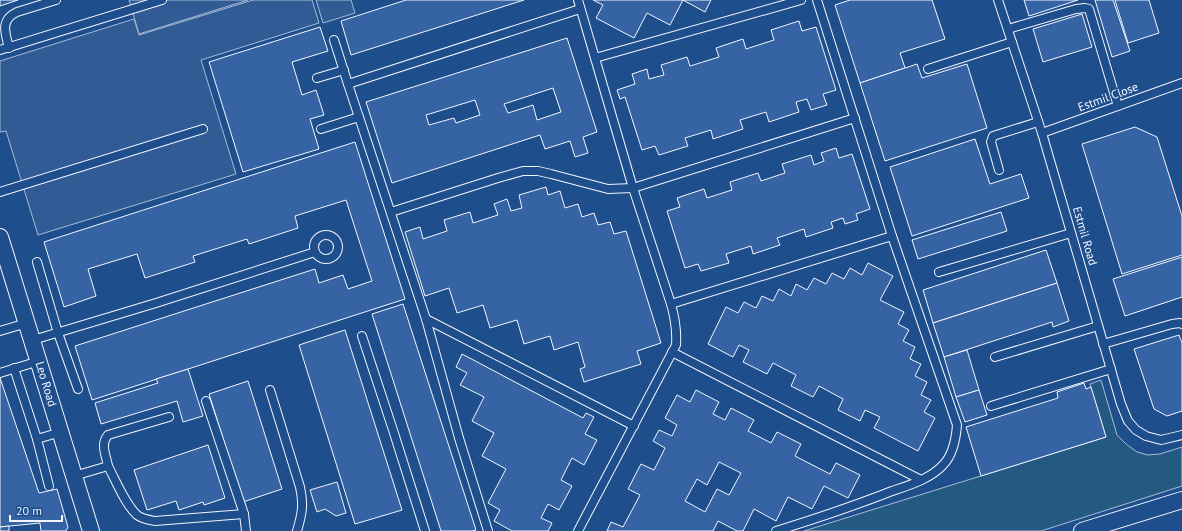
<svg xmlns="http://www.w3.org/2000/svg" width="1182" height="531" font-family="'PT Sans',sans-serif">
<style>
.green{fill:#245a82;stroke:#a8bbd7}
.parking{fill:#305b95;stroke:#a8bbd7}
.building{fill:#3563a3;stroke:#f2f6ff;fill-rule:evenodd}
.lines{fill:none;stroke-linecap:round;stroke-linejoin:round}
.lane-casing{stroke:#f2f6ff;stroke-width:10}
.street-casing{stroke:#f2f6ff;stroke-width:18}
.lane{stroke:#1f4e8c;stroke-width:8}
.street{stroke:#1f4e8c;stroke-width:16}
.labels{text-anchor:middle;stroke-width:3;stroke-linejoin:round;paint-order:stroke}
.street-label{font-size:12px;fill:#f2f6ff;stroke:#1f4e8c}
</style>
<rect width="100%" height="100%" fill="#1f4e8c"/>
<path class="green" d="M1101,380L1117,435L1126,444L1137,452L1148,455L1160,454L1182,447V486L1041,531H804L1106,437L1090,384Z"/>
<g class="parking">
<path d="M129,0H248L139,34Z"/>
<path d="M253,0H312L319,23L201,60L236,174L38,235L6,131L0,132V61L134,19L139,35Z"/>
<path d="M316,0H351L355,13L323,23Z"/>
</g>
<g class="building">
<path d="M0,0H18L0,6Z"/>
<path d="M406,0H524L351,55L341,21Z"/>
<path d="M593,0H711L705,12L683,0L670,25L647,13L634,38L596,18L603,5Z"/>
<path d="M850,0H932L945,39L900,53L905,68L860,83L835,5Z"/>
<path d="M1024,0H1078L1029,16Z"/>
<path d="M1095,0H1113L1130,51L1112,57Z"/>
<path d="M1115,0H1149L1159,33L1128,43Z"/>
<path d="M1082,14L1092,47L1043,62L1033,29Z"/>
<path d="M799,21L802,31L816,27L836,90L823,94L827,105L811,110L807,99L796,102L799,112L769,122L766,112L740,120L743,129L713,139L711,130L685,138L688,146L659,155L655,146L642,150L625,97L620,99L617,90L635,84L632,74L647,69L649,79L664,75L661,65L687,57L690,66L719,57L716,48L743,39L746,49L774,40L771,30Z"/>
<path d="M320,27L328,51L292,62L302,95L316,90L324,115L310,119L319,149L243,172L209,62Z"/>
<path d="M567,38L597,132L583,137L588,153L575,157L570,141L545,149L540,135L392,183L366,102ZM553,88L561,112L537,120L533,105L508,113L504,104ZM475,100L480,115L456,123L454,118L429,125L426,115Z"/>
<path d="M917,64L922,78L967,64L987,128L885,161L860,83Z"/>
<path d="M1135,127L1157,137L1182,216V255L1122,274L1082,144Z"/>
<path d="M975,139L990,184L1021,174L1029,198L912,236L890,167Z"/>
<path d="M355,142L405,299L92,400L75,346L315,269L319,283L343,275L348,289L372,281L346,200L295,216L298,228L249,244L247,239L193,256L195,262L145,278L137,254L88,269L96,296L64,307L44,242Z"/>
<path d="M836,148L839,158L852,154L870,209L856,214L858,220L845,224L843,218L831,222L833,228L806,237L804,229L777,238L780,245L753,254L751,246L726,254L729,263L701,271L698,264L685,268L667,211L680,207L677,198L704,189L707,198L732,190L730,182L758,173L761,181L785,173L782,164L811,155L814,165L824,161L821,153Z"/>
<path d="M546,187L548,195L560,191L565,208L578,204L582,217L594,213L598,225L610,222L614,234L626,231L661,343L637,351L641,364L584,382L580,369L585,367L578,342L554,350L550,336L524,344L517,320L490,328L483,305L457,313L449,288L425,296L405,232L420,227L423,239L447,231L444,220L470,212L473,223L498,215L494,204L507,199L511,211L522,208L519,195Z"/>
<path d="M1001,212L1007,231L918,259L912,240Z"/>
<path d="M1046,250L1057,283L933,323L923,290Z"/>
<path d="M1182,257V297L1125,316L1113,279Z"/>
<path d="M868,263L893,276L880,300L904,312L898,324L909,330L903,341L915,347L910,359L921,364L915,376L927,382L921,395L931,400L924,412L935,418L918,451L874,428L880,417L865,410L860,421L838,410L843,399L819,386L813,397L791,386L796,375L773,363L767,374L743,362L749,350L739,345L733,357L708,344L726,307L738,313L744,302L756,308L762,296L773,301L779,289L791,296L796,284L807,290L814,278L826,284L832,273L844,279L850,268L862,275Z"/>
<path d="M1057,283L1069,321L1053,327L1052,322L944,357L933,323Z"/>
<path d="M403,304L476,530L472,531H441L372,314Z"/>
<path d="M345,330L402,510L355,524L299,345Z"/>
<path d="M1179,335L1182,343V411L1167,416L1154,409L1134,349Z"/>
<path d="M967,350L979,390L956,397L944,357Z"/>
<path d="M462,354L583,418L586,413L594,417L585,434L597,440L584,465L572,458L561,480L572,486L559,510L548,504L541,518L552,523L548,531H512L494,521L500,510L488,503L506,469L482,456L494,433L472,421L484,397L460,385L467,373L456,367Z"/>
<path d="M188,369L203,416L183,422L177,401L101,424L95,403L158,383L156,379Z"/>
<path d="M0,378L39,493L57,489L68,527L66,531H41L40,523L0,527Z"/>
<path d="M248,381L282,489L243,502L209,394Z"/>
<path d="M1084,383L1086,389L1091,387L1106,437L981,476L966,427L1058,398L1057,392Z"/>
<path d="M696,390L719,402L713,414L725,420L731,408L754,420L748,431L771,443L777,432L801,444L795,456L830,474L836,463L860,475L848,498L824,486L812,509L788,497L776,521L754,509L743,531H737L718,521L713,531H607L611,522L623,527L640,495L628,489L641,464L654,470L665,448L653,441L659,430L672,436L677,425L665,418L677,395L690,402ZM719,462L741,473L729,495L717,489L705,512L685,501L697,479L707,485Z"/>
<path d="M979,390L987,415L965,422L956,397Z"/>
<path d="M208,445L225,498L204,505L203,502L179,510L176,501L147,510L134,470Z"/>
<path d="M337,482L346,513L336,516L325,509L317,512L310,490Z"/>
<path d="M9,526V531H0V527Z"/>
</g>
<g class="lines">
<g class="lane-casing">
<g id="lane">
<path d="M578,0L633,188L671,304C675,318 677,331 676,345L578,531"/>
<path d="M998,0L1042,133L1121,404L1128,421L1136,430L1146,436L1161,440L1182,435"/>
<path d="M1008,29L1076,9L1085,8L1089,9L1118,106"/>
<path d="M334,40L348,84"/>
<path d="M9,48C5,32 0,20 17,12L56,0"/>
<path d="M0,50L162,0"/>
<path d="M595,58L801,0"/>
<path d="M928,69L1012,42"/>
<path d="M317,78L344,70"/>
<path d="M321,129L359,117"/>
<path d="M1042,133L1182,83"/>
<path d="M999,170L991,142L993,136L1038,122"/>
<path d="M0,192L203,129"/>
<path d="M391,212L498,178L523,171H538L551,174L608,189L633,188L855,118"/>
<circle cx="326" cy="247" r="12"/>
<path d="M37,262L58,333L78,389"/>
<path d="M939,272L1071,233"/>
<path d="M671,304L892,236"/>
<path d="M426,319L634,426"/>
<path d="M0,331L27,323"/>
<path d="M362,336L393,430L425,531"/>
<path d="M33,340L156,303L315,252"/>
<path d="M1103,344L1172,324L1180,323L1182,324"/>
<path d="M672,352L921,480"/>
<path d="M995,357L1098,326"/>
<path d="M14,368L37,439L61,432"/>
<path d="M0,373L39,361"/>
<path d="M270,390L300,487C304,505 302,514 297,531"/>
<path d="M206,401L244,514L246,531"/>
<path d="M991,406L1111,369"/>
<path d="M37,439L49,486"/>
<path d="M108,466C106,455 100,444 108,435L169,417"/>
<path d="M74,476L108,466C116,481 125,504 137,515C142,519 149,520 155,521L244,514"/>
<path d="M488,531L459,438L426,319L348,84L580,9"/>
<path d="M776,531C815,519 854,506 892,491C910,485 930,479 943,465C953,455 956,438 957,425L892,236L817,0"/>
</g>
</g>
<g class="street-casing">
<g id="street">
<path d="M0,237L91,531"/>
<path d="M1082,531L1182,500"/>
</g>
</g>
<use href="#lane" class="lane"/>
<use href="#street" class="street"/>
</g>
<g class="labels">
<g class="street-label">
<text transform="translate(1108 97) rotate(-20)" y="4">Estmil Close</text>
<text transform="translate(1085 236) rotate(74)" y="4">Estmil Road</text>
<text transform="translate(46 384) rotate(73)" y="4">Leo Road</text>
</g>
</g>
<path d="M10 515v6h52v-6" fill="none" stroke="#f2f6ff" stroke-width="2"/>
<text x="16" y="515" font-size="12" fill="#f2f6ff" stroke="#1f4e8c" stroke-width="3" paint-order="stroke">20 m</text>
</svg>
